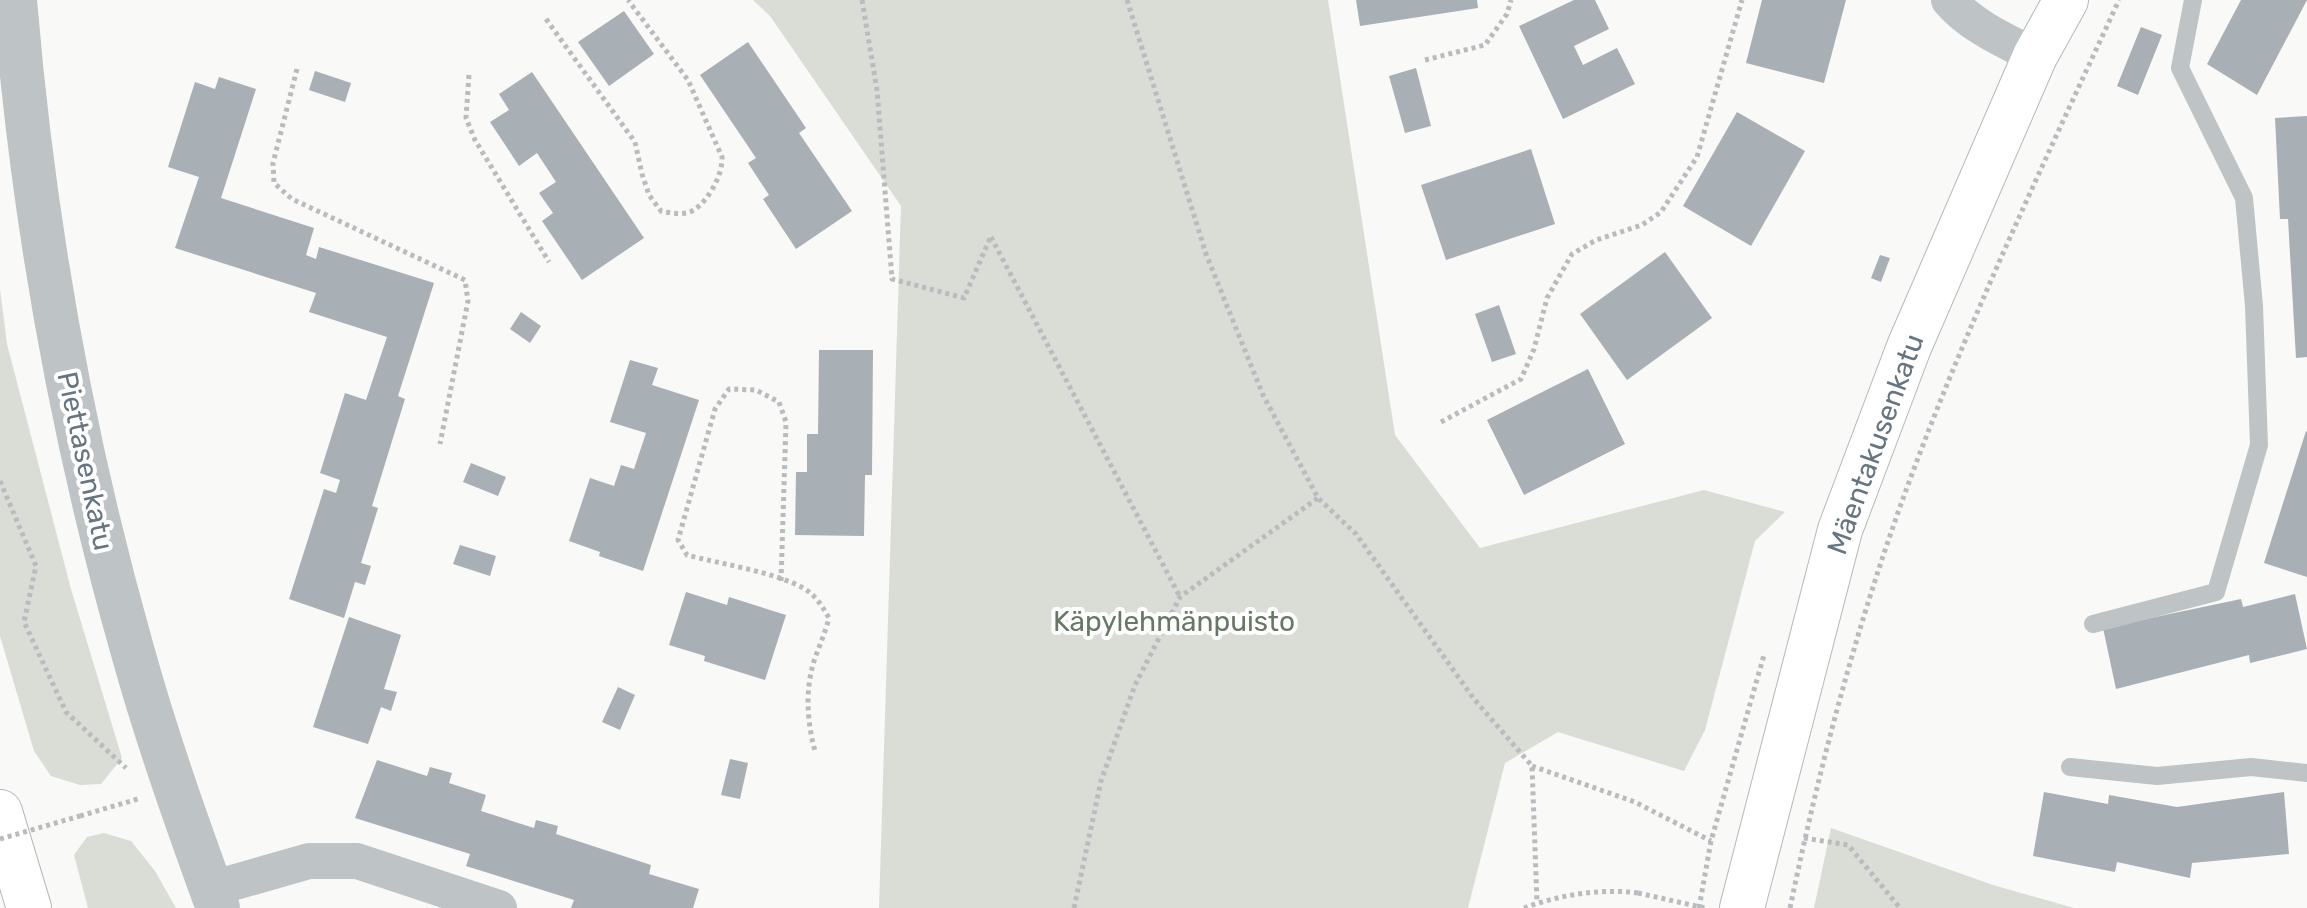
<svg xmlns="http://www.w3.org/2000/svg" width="2307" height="908" font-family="Rubik,sans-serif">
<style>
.green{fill:#d9ddd6}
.building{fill:#a8afb5}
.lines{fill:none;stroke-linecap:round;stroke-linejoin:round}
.secondary-casing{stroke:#b3b9bd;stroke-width:46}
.trunk-casing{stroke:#b4b8bb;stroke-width:46}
.path{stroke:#b9bcbf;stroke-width:5;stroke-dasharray:4 4;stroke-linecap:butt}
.service{stroke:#bec3c6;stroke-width:18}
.minor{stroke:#bec3c6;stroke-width:36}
.tertiary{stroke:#bec3c6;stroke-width:44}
.secondary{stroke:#fff;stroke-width:44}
.trunk{stroke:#fff;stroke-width:44}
.path-bridge{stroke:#b9bcbf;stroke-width:5;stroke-dasharray:4 4;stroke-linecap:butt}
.labels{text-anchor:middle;stroke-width:8;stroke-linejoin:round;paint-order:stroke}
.street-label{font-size:28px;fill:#66757f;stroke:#fff}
.park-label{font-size:28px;fill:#687864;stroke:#fff}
</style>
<rect width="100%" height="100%" fill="#f9f9f7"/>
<g class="green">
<path d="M753,0H1328L1395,435L1480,548L1704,490L1785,512L1755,541L1705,730L1684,771L1558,732L1505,763L1468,908H879L901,206L770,16Z"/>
<path d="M0,289L7,344L71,589L122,758L101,784L80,785L51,776L34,751L0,636Z"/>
<path d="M1831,828L1993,885L2074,908H1814Z"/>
<path d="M104,833L131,841L155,871L176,908H88L74,855L87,837Z"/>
</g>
<g class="building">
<path d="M1356,0H1477L1478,8L1360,26Z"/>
<path d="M1574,0H1595L1609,29L1574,46L1583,65L1617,48L1635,84L1563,119L1519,26Z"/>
<path d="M1762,0H1846L1824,83L1746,63Z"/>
<path d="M2241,0H2307L2257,95L2207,64Z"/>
<path d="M624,11L654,54L609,86L578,42Z"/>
<path d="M2141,27L2162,35L2138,95L2117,86Z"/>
<path d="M748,42L806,128L799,133L852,211L796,249L763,199L769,195L748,163L756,158L700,75Z"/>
<path d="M1416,68L1431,126L1405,133L1389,76Z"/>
<path d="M315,71L351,83L345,102L309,90Z"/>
<path d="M532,72L644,238L582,280L542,221L553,213L539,193L556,182L537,153L519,166L490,122L509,110L499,94Z"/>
<path d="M219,77L256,89L221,198L314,228L306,255L316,259L319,247L434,283L398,396L405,399L372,506L378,508L361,563L371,566L365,585L355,582L344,618L289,599L324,489L336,493L340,480L320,473L345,393L366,400L387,337L309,312L316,293L175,248L199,177L168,167L195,82L215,89Z"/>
<path d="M1737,112L1805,151L1751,246L1683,206Z"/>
<path d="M2307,116V357L2296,358L2288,219H2280L2275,118Z"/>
<path d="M1531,149L1555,224L1446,260L1421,185Z"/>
<path d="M1665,252L1712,318L1627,380L1580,314Z"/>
<path d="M1880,255L1890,258L1881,282L1871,278Z"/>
<path d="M1499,305L1516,354L1492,362L1475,314Z"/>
<path d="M521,312L541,326L530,343L510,329Z"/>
<path d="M819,350H873L872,475H865L864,536L795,535L796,472H807V434H818Z"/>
<path d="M630,360L658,368L652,385L699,400L643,571L599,556L600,552L569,541L590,478L614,486L621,465L634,469L646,433L610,422Z"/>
<path d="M1588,369L1625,444L1524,495L1487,420Z"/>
<path d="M2306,431L2307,432V577L2264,563Z"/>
<path d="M471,463L506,477L498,496L463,482Z"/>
<path d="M460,545L496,556L490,576L453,564Z"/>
<path d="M686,592L727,605L729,597L786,615L765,680L704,661L705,656L669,645Z"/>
<path d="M2295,594L2307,649L2250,663L2249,655L2116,689L2103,628L2241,599L2243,607Z"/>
<path d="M349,617L401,635L384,689L397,692L391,711L381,707L368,744L313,727Z"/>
<path d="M618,687L635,695L620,730L602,722Z"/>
<path d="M730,759L748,763L740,799L721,795Z"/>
<path d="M377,760L427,776L430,767L452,773L449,783L486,795L481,811L534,828L536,820L558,826L556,834L651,865L649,874L699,889L693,908H571L574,900L466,866L470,854L355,818Z"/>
<path d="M2044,792L2108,804L2109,795L2177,807L2284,792L2289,854L2192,863L2190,878L2117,862L2115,872L2033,856Z"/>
</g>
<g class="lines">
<g class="secondary-casing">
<path id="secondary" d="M1742,908L1840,530L1909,347L2035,56L2066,0"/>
</g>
<g class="trunk-casing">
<path id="trunk" d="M0,812L29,908"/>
</g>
<g class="path">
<path d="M862,0L877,90L892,279L964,298L991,236"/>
<path d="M1127,0L1206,254L1263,395L1318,498L1356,534L1474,699L1532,766L1537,903"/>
<path d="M546,19L635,142L642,174L649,195L661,211C672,213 684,216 694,210C709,200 723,174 722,157L688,80L628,0"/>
<path d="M1425,60L1485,45L1507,14L1511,0"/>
<path d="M297,69L273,163L274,183L292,199L465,280L468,301L440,444"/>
<path d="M469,75L466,118L475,140L549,262"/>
<path d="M991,237L1180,597"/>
<path d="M1441,422L1521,379L1534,349L1547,298L1572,254L1596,240L1642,225L1661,212L1697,157L1742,0"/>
<path d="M0,481L36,566L24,622L66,712L126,768"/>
<path d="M781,581L786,422L779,402L756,390L729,389L715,409L678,540L687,555C720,564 776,572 805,589C817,597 822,606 829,618C825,633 819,647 814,661C805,690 807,722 815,751"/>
<path d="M1532,766L1635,802L1711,841"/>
<path d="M80,816L141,798"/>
<path d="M1804,838L1848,845L1900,908"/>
<path d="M1074,908L1101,781L1135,685L1180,597L1318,498"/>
<path d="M1524,908C1559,895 1601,888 1638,893"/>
<path d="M1699,908L1711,841L1764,655"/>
<path d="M1790,908C1821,759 1861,609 1915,466C1975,307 2048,154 2119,0"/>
</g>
<g class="service">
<path d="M2093,624L2216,592L2259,445L2254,306L2244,198L2180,68L2193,0"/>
<path d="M2070,767L2157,776L2251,767L2307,773"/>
</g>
<g class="minor">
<path d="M1949,0C1971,26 2006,41 2035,56"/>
<path d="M211,889L309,861H357L499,908"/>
</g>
<path class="tertiary" d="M15,0C33,219 72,438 132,649C156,736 187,823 218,908"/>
<use href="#secondary" class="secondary"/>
<use href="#trunk" class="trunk"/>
<g class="path-bridge">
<path d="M0,839L80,816"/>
<path d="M1638,893L1705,908"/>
</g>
</g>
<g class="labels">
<g class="street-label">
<text transform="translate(1875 444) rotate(-70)" y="10">Mäentakusenkatu</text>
<text transform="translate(86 461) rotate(78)" y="10">Piettasenkatu</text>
</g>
<g class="park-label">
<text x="1174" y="631">Käpylehmänpuisto</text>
</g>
</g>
</svg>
